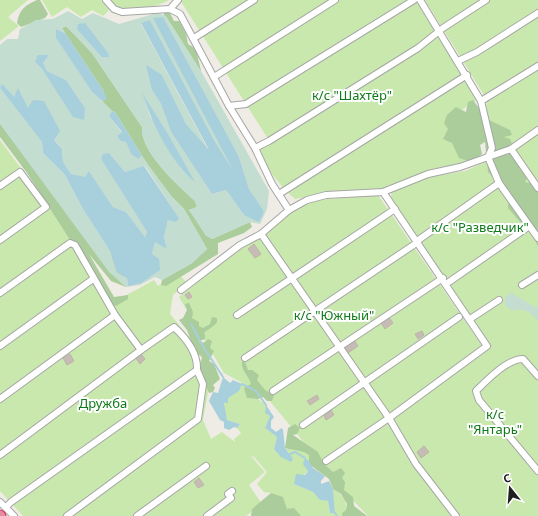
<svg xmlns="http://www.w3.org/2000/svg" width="538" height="516" font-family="'Noto Sans',sans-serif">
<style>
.grass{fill:#c9e8ad}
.forest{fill:#aacd9b}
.wetland{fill:#c3ddd1;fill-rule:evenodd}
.water{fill:#a7cfdc}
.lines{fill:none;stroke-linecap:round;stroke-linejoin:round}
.stream{stroke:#a7cfdc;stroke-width:2}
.building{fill:#c4bcb5;stroke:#c1b3a8}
.minor-casing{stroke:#a6a6a6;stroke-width:8}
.highway-casing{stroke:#d62a63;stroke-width:11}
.minor{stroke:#fff;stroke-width:6}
.highway{stroke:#e48f9e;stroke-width:9}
.labels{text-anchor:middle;stroke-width:4;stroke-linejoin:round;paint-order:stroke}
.park-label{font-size:13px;fill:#0f7b19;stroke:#fff}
</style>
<rect width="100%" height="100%" fill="#efece5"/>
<g class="grass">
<path d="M0,0H28L8,17L19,26L0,41Z"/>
<path d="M42,0H101L109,10L103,16L92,10L81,17L67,7L52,17Z"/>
<path d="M109,0H169C159,6 132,13 121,10C116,8 113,4 109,0Z"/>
<path d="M180,0H416L478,99L447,120L467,163L432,169L381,189L325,193L295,199C280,186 266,169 260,149L270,142Z"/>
<path d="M425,0H538V516H368L344,491L264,394L247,398L258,399L266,405V413L270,416L265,428L277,437L274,449L290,454L285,448C295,451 299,449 309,455V461L305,459L308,471L294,484L313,492L320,500L328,501L330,513H335L333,489C342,495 347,500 346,510L342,513V516H301L287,510L271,493L264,492L257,484L267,472L254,457L251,456L265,472L249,485L262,504L246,516H23L0,491V140L74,240L114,302L154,280L158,286L178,273L187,283L173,295L170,314L190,338L210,382L203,420L211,439L222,432L235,442L234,439L241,433L237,428L240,424L227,420L224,406C225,396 238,393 242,384L246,385L224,373L179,297L242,246L264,236L294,210L316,200L378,195L485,350L490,347L391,197L392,190L425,178L465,171L507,153C498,138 483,119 487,100Z"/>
</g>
<g class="forest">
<path d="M37,0H40L48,14L45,18L21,27L17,23C19,10 25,5 37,0Z"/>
<path d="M169,11L174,21H179L186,34L188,44L196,49L201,71H195L164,17V12Z"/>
<path d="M66,26L92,53L142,127C140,152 178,185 195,201L197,207L189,210L212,239L250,222L252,227L244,233L218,243V254L166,286L161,285L162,280L192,263L207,249L184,209L171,196L147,164L115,112L112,111L102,101L106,99L103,90L65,33L62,28Z"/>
<path d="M0,90L127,278L126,287L111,281L89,254L114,297L128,295V299L116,306L112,305L27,173L0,137Z"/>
<path d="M473,100L487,119L510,130L512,135L504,137L510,139L512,144L507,149L527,178L525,182L534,184L538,193V247L528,223L520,222L508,208L509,195L501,190L500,176L493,177L488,172L485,142L480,145L482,154L471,162L459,158L452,143L443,139L448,129L444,123L447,115L456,107L466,112L468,102Z"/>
<path d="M189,303L193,312L192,318L199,322V326L203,328L210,324L212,317L217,318V322C214,327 208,329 204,333L205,335V339L199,341L200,343L205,342L208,339L212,341L210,348L214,351L209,361L214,364L220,379L213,385L215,388L213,392L209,393L199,371L202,357L195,352L187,330L179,320L183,318L187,310L185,304Z"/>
<path d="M242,362H245L248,370H252L259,375L257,380L265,390L274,395L272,401H267L263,397L258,399L247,398L244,388L251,384C249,376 241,371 242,362Z"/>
<path d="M295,424L300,428L297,434L293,435L318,452L324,464L333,472L341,468L345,473L342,478L345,482L344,490L353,497L354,506L367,516H342V513L346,510L347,504L341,494L333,489L329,479L309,464V455C299,449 295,451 285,448L288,428Z"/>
<path d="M271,493L283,497L287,509L294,508L301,516H251L252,509Z"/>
</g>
<g class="wetland">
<path d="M68,11L82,19L93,13L119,24L157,13L166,16L201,71L269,191L267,209L260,224L250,222L212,239L206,236L189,210L197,207L195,201C178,185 140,152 142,127L92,53L66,26L62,28L65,33L56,29V38L92,92L112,111L109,116L122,133L117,136L126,142L131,154L138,159L142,156L171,196L184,209L207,249L192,263L162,280L155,277L140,285L126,287L109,272L0,124V45L7,39H18L20,29L36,20L53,19ZM150,20L214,140L237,176L220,124L239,157L249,189L264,211L244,215L226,190L212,194L171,132L161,104L152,90L162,75L186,124L210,153L141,24ZM49,55L43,63L47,71L66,80L85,108L73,116L42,69L35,62ZM2,85L14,98L28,108L62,149L63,162L71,174L85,178L89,171L113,207L126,212L145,237L147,232L101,159L109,153L125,172L145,166L179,218L168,220L164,237L167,249L155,241L152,254L128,286L127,278L117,272L110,251L83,209L65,175L43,153L42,142L0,88ZM143,95L167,132L194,181L150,116Z"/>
<path d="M511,292C519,299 527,301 535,308L538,305V321C530,312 524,307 512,311L505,305V298Z"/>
</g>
<g class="water">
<path d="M163,17L239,157L249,189L264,211L259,222L244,215L226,190L212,194L171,132L161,104L152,90L146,65L162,75L186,124L209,150L141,23L150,20L214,140L233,170L153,18Z"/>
<path d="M85,23L108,53L109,57H102L77,29L78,24Z"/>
<path d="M56,29L65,33L103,90L107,99L102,101L92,92L56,38Z"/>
<path d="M38,55H49L43,63L47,71L66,80L85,108L84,120L73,117L42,69L35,62Z"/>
<path d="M2,84L14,97L18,88L28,108L33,100L44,101L60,131L54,140L62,149L63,162L71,174L85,177L89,171L113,207L126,212L145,237L147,232L101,159L103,154L109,153L125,172L144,166L179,218L176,222L168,220L164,237L167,249L155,242L152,254L159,259L160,270L141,283L128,286L127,278L117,272L110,251L83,209L65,175L43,153L42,142L0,88Z"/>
<path d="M142,93L167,132L195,182C169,160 153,124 142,93Z"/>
<path d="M112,111L115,112L142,156L138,159L131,154L126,142L121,141L117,136L122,132L109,116Z"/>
<path d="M223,377L230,383L233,380L242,384L239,391L228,398V403H224L227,420L240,424L237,428L234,427L229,430L224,428V422L220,420L209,401L213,392L218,393Z"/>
<path d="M266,405L274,417L271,421V428L276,432L282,428L283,430L285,448L293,459L291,462L281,457L274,449L277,437L265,428L270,416L265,413Z"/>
<path d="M305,458L309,461L313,468L325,476L321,481V484L329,481L333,489L335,513H330L328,501L320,500L313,492L294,484L296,474L305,475L308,471L303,464Z"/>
</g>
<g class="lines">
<g class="stream">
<path d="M191,324L204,348L223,377"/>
<path d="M242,384L256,391L266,405"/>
<path d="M290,454L295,452L305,458"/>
<path d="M335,513L337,516"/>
</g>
</g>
<g class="building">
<path d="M254,244L261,254L255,258L248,249Z"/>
<path d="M189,292L192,297L188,299L185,295Z"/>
<path d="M388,316L393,323L385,329L380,321Z"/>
<path d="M422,331L424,335L418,339L415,334Z"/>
<path d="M354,340L358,346L348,353L344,347Z"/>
<path d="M70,354L74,361L67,365L63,358Z"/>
<path d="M141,354L145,359L140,364L136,358Z"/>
<path d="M317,395L319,399L310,405L307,401Z"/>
<path d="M331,410L334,415L326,420L323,414Z"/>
<path d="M424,446L429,452L421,458L417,452Z"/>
<path d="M199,478L204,485L198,488L194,482Z"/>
</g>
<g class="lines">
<g class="minor-casing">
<g id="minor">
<path d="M106,0L114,9L122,12L170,9L180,14L229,106L255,148L272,184L289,210L261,234L240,245L181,290"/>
<path d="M420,0L481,101L492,148L488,157L511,149L538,188"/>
<path d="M170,9L178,0"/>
<path d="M194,38L254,0"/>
<path d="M458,61L477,52L538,13"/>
<path d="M214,77L335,0"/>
<path d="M481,101L538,66"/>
<path d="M229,106L246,104L414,0"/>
<path d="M255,148L269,141L418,48L443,28L486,0"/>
<path d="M511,149L538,130"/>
<path d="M0,186L20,172L46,207L0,240"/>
<path d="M279,194L467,75"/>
<path d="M289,210L307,200L326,195L383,192L428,174L460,167L488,157L499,183L538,238"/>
<path d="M261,234L389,418L487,346L383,192"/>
<path d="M417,241L499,183"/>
<path d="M446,284L528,227"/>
<path d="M522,285L538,275"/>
<path d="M0,293L70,243L75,245L115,315L141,350L174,327C187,339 198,353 197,370L11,502L6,507"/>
<path d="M237,315L395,209"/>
<path d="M470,319L499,300"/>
<path d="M0,346L93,279"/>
<path d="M245,358L418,242"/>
<path d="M538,376L523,359C507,359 487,380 476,391L479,400L538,471"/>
<path d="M273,391L443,278"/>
<path d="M0,399L115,315"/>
<path d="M303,425L459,317"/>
<path d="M0,455L141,350"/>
<path d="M326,461L389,418L416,464L456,516"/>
<path d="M0,502L14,516"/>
<path d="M67,516L198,419L203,384L197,370"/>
<path d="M137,516L206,466"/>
<path d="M207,516L231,498L228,494L232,491"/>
</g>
</g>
<g class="highway-casing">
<path id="highway" d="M0,515L1,516"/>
</g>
<use href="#minor" class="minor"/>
<use href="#highway" class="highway"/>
</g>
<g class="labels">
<g class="park-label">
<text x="352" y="100">к/с "Шахтёр"</text>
<text x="480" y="232">к/с "Разведчик"</text>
<text x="334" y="320">к/с "Южный"</text>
<text x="103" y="408">Дружба</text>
<text x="495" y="419">к/с<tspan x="495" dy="15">"Янтарь"</tspan></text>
</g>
</g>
<g transform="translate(510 488) rotate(343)" stroke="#ffffff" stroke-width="3" paint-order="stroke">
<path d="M0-3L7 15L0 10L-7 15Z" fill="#1f1f1f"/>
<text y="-6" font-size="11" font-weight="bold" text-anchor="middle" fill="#1f1f1f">С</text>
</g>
</svg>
